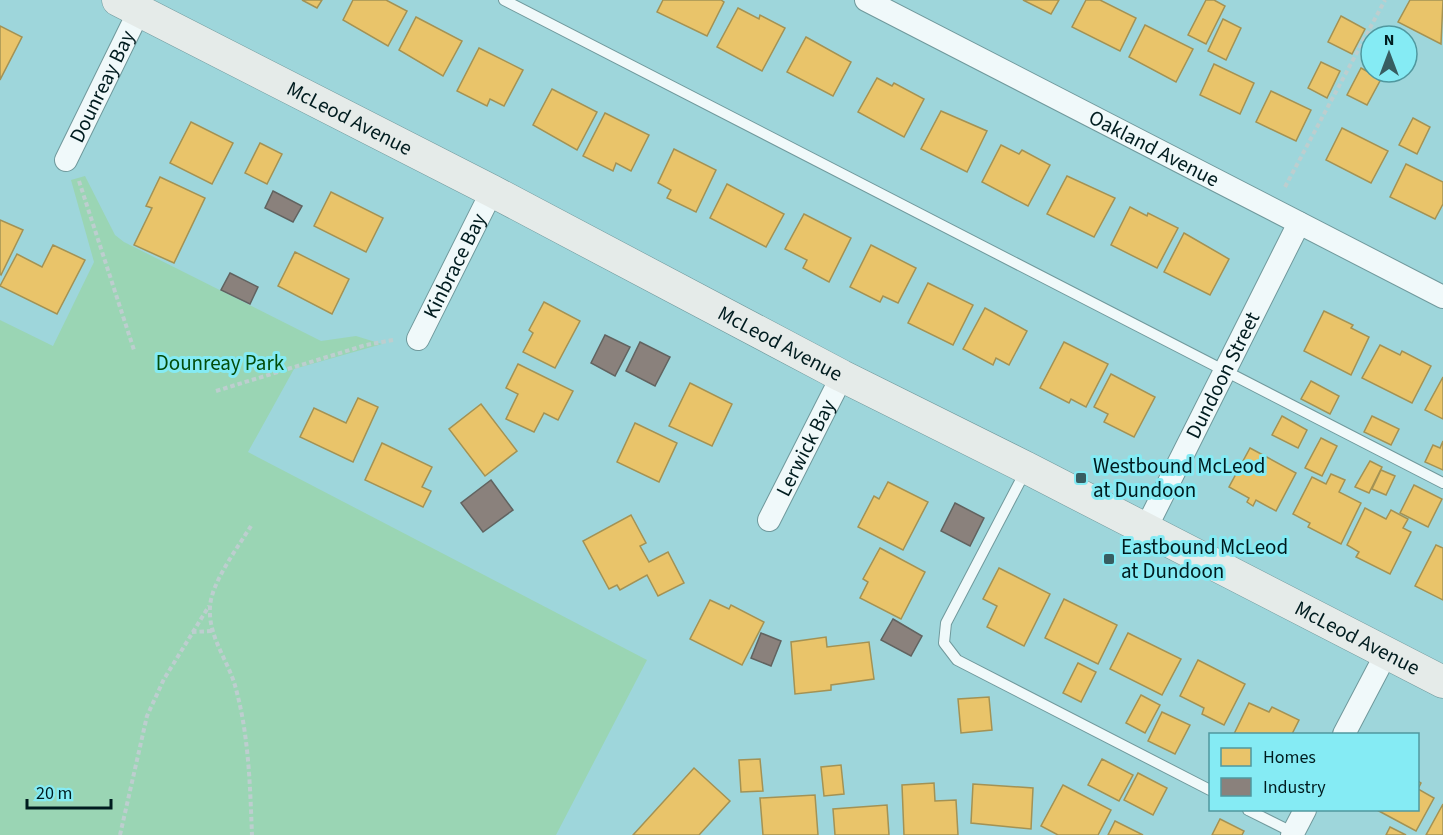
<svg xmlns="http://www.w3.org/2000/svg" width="1443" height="835" font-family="'Source Sans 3',sans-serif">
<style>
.green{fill:#9ad5b4}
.homes{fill:#e9c46a;stroke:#a39254;stroke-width:1.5}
.industry{fill:#8a817c;stroke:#616360;stroke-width:1.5}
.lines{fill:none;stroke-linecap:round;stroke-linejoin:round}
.lane-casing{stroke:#70999c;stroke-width:12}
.street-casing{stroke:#70999c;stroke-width:24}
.secondary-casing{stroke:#70999c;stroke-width:33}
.path{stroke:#bdcecf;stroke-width:4;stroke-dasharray:4.5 3;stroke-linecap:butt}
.lane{stroke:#f0f9fa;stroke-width:10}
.street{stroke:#f0f9fa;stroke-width:22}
.secondary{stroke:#e5ebe9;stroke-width:32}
.poi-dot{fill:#375d61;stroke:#85ebf4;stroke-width:2}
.labels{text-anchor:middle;stroke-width:6;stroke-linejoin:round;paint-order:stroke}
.street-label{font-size:21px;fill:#001c1f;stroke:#85ebf4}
.park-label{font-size:21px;fill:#024c09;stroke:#85ebf4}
.poi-label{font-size:21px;fill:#001c1f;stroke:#85ebf4;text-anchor:start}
</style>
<rect width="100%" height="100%" fill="#9ed6db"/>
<path class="green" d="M85,176L115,235L124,242L321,341L356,336L382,344L294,369L248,452L647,660L556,835H0V320L53,346L94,262L71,180Z"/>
<g class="homes">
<path d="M302,0H322L317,8Z"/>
<path d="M353,0H386L407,11L388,46L343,20Z"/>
<path d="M663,0H721L724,2L707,36L657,12Z"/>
<path d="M1023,0H1059L1051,14Z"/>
<path d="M1086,0H1100L1136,18L1120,51L1072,27Z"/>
<path d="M1206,0H1214L1225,6L1206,44L1188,35Z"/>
<path d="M1410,0H1443L1441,44L1398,22Z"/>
<path d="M738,8L759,19L760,15L785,28L762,71L717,47Z"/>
<path d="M1341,16L1365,29L1352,54L1328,42Z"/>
<path d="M416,17L462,41L443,76L399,50Z"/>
<path d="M1223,19L1241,28L1226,60L1208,51Z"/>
<path d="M1145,25L1193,49L1176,82L1129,57Z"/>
<path d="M0,26L22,37L0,80Z"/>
<path d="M806,37L851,62L833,96L787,72Z"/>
<path d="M479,48L523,70L504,106L490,99L487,106L457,91Z"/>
<path d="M1321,62L1340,71L1327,98L1308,88Z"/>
<path d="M1214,64L1254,83L1240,114L1200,95Z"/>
<path d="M1361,68L1381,79L1367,105L1347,95Z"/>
<path d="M877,78L892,86L894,83L924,99L904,137L858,112Z"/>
<path d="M552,89L597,112L577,150L533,125Z"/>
<path d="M1271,91L1311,110L1296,141L1256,122Z"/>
<path d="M941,111L987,131L967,172L921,149Z"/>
<path d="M605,113L649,135L631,171L616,163L613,171L583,156Z"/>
<path d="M1413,118L1430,127L1417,154L1399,145Z"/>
<path d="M191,122L233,143L212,184L170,163Z"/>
<path d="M1342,128L1388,151L1371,183L1326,160Z"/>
<path d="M260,143L282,154L267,184L245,173Z"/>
<path d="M1001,145L1019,154L1022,150L1050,165L1028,206L982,182Z"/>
<path d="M674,149L716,170L696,212L667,198L671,190L658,183Z"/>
<path d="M1406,164L1443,182V204L1435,219L1390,197Z"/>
<path d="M1067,176L1115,198L1094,237L1047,214Z"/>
<path d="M160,177L205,198L174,263L134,245L152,208L146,206Z"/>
<path d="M727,184L784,214L766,247L710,218Z"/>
<path d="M331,192L383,218L366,252L314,226Z"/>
<path d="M1130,207L1147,216L1148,213L1178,228L1157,268L1111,245Z"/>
<path d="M804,214L851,238L829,282L803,268L807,260L785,249Z"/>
<path d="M0,220L23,230L1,275L0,274Z"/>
<path d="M1184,233L1229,259L1210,295L1164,272Z"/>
<path d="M53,245L85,260L57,314L0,286L17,254L42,267Z"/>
<path d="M871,245L916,268L898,303L883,296L880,302L850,287Z"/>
<path d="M295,252L349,279L332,314L278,286Z"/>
<path d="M928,283L973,305L953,345L908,323Z"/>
<path d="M544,302L580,321L555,368L523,352L533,333L529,330Z"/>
<path d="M985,308L1027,331L1009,365L996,358L993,365L963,349Z"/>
<path d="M1324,311L1353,325L1351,328L1369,337L1351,375L1304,351Z"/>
<path d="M1064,342L1108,364L1086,407L1071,399L1069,403L1040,388Z"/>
<path d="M1380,345L1400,355L1402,351L1431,366L1412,403L1362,378Z"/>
<path d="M518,364L573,391L558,420L544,413L534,432L506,419L518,394L506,388Z"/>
<path d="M1111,374L1155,397L1134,437L1104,422L1108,414L1094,407Z"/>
<path d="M1443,377V419L1425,410Z"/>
<path d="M1311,381L1339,396L1330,414L1301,399Z"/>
<path d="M690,383L732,404L712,446L669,426Z"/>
<path d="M358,398L378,407L353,462L300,437L314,408L346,423Z"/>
<path d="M481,404L517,451L485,476L449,429Z"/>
<path d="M1282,416L1307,430L1298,448L1272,435Z"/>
<path d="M1372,416L1399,429L1391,445L1364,432Z"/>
<path d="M635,423L677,443L659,482L617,462Z"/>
<path d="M1321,438L1337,446L1322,476L1305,468Z"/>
<path d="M1443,441V470L1425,462L1433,445L1440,448Z"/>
<path d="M382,443L432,467L422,487L431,491L423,507L365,480Z"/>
<path d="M1250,448L1296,473L1276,511L1256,500L1253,506L1247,502L1249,498L1229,487Z"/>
<path d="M1370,461L1382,467L1369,493L1355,487Z"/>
<path d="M1381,470L1395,476L1386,495L1372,489Z"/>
<path d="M1331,474L1345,480L1339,492L1361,503L1341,544L1308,527L1310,523L1293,514L1312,477L1326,484Z"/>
<path d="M888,482L928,502L903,550L858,527L874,496L879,499Z"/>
<path d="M1414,485L1442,499L1428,527L1400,513Z"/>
<path d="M1365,508L1386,519L1391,510L1408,519L1403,528L1411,532L1390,574L1356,557L1359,552L1347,545Z"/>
<path d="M631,515L646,543L640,546L649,562L668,552L684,583L658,596L647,575L620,590L617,585L609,589L583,541Z"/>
<path d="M1436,545L1443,548V600L1415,586Z"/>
<path d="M880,548L925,572L901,619L860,598L868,582L863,579Z"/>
<path d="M999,568L1050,594L1024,646L987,627L997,606L983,599Z"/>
<path d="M1064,599L1117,625L1098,664L1045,638Z"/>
<path d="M710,600L729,609L731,605L764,622L742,665L690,639Z"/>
<path d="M1128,633L1181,659L1162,695L1110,669Z"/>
<path d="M826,637L827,647L869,642L874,679L831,685V690L795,694L791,642Z"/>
<path d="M1198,660L1245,684L1224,725L1202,714L1204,708L1180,696Z"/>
<path d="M1078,663L1096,672L1081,702L1063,693Z"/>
<path d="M1141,695L1160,705L1145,733L1126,723Z"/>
<path d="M989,697L992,730L961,733L958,699Z"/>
<path d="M1249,703L1269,712L1272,707L1299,720L1292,734H1234Z"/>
<path d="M1162,712L1190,725L1175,754L1148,741Z"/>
<path d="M760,759L763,791L741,792L739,760Z"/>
<path d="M1102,759L1133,775L1119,801L1088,785Z"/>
<path d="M841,765L844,794L824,796L821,767Z"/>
<path d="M694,768L730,801L699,835H633Z"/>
<path d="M1138,773L1167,788L1153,815L1124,800Z"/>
<path d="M1418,781L1421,783L1418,789L1434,798L1416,831L1377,810H1418Z"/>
<path d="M934,783L935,801L956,800L958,835H904L902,785Z"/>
<path d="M973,784L1033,788L1031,829L971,823Z"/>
<path d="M1063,785L1111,810L1098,835H1058L1041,826Z"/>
<path d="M815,795L818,835H763L760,798Z"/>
<path d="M1443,804V835H1426Z"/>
<path d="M887,805L889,835H835L833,809Z"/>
<path d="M1220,819L1244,831L1242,835H1212Z"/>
<path d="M1115,821L1143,835H1108Z"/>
<path d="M1390,827L1406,835H1386Z"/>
</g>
<g class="industry">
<path d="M273,191L302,206L293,222L265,208Z"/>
<path d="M230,273L258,287L250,304L221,290Z"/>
<path d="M605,335L630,347L615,376L591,363Z"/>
<path d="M640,342L670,357L655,386L626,371Z"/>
<path d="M491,480L513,510L483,532L461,503Z"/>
<path d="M955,503L984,518L970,546L941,531Z"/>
<path d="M893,619L922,636L911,656L881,640Z"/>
<path d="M761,633L781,641L771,666L751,658Z"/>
</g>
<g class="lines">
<g class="lane-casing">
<g id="lane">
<path d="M504,0L1443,483"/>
<path d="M1026,470L946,623L944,643L957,660L1210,790"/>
<path d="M1248,810L1296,834"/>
</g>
</g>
<g class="street-casing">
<g id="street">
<path id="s1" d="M866,0L1443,297"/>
<path id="s2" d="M66,160L139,11"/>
<path id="s3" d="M418,339L492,191"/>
<path id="s4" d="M769,520L842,376"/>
<path id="s5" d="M1146,528L1299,223"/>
<path d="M1344,734L1387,652"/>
<path d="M1292,835L1305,810"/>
</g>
</g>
<g class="secondary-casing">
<g id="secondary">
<path id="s6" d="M118,0L492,191L842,376L1027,468L1443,682"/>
</g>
</g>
<g class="path">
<path d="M79,181L134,350"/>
<path d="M1285,187L1385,0"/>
<path d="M216,391L366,345L393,340"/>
<path d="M251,526C238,547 211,583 210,607C208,638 229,661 236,689C249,737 250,786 252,835"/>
<path d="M192,632L212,631"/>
<path d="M120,835L147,716L164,679L209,606"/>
</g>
<use href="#lane" class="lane"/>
<use href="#street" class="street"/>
<use href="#secondary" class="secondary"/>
</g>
<g class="poi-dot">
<rect x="1075" y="472" width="12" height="12" rx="3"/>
<rect x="1103" y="553" width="12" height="12" rx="3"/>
</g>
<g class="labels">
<g class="street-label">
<text dy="7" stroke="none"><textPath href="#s2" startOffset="82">Dounreay Bay</textPath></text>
<text dy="7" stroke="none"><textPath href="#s6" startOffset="260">McLeod Avenue</textPath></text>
<text dy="7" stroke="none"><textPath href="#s1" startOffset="324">Oakland Avenue</textPath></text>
<text dy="7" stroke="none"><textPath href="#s3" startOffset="82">Kinbrace Bay</textPath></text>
<text dy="7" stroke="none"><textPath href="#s6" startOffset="746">McLeod Avenue</textPath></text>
<text dy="7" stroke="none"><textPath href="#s5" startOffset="171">Dundoon Street</textPath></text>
<text dy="7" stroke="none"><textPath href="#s4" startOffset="81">Lerwick Bay</textPath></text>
<text dy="7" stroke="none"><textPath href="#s6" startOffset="1394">McLeod Avenue</textPath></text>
</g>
<g class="park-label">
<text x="220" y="370">Dounreay Park</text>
</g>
<g class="poi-label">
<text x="1093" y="473">Westbound McLeod<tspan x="1093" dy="24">at Dundoon</tspan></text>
<text x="1121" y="554">Eastbound McLeod<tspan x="1121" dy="24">at Dundoon</tspan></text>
</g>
</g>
<rect x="1209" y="733" width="210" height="78" fill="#85ebf4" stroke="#50989f" stroke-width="1.5"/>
<rect x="1221" y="748" width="30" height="18" fill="#e9c46a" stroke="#50989f" stroke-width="1.5"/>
<text x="1263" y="763" font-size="18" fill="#001c1f">Homes</text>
<rect x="1221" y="778" width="30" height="18" fill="#8a817c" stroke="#50989f" stroke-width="1.5"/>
<text x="1263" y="793" font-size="18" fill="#001c1f">Industry</text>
<g transform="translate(1389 54)"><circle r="28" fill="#85ebf4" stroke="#50989f" stroke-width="1.5"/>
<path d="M0-4.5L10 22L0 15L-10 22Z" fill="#375d61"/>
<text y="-9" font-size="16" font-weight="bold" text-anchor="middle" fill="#001c1f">N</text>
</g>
<path d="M27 799v9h84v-9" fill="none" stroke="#001c1f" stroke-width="3"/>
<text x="36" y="799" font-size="18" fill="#001c1f" stroke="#85ebf4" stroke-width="4.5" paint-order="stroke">20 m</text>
</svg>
